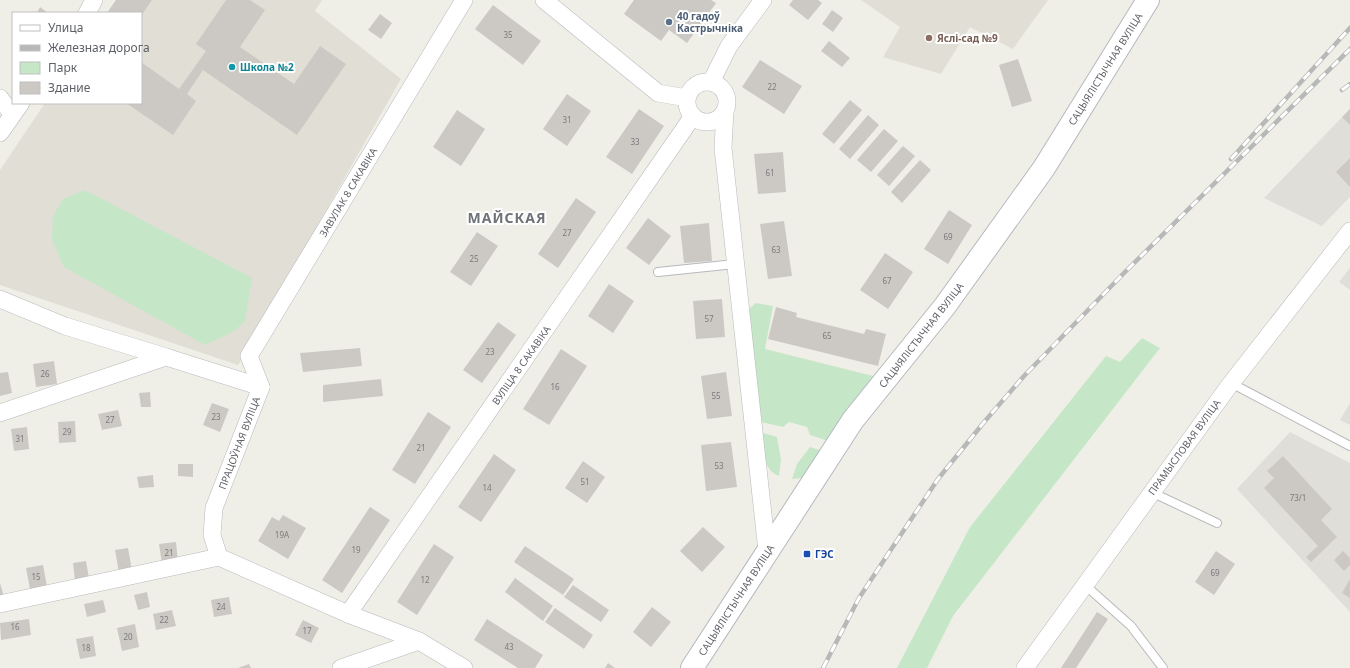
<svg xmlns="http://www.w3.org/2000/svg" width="1350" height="668" font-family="'Noto Sans',sans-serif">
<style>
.industrial{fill:#dfded9}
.education{fill:#e0ded5}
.green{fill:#c5e7c8}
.building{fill:#ccc9c4}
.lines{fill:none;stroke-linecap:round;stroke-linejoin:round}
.lane-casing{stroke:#b7b9bd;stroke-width:10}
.street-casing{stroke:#b7b9bd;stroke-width:18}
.secondary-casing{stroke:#b5b8be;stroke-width:24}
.lane{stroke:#fff;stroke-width:8}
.street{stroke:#fff;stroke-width:17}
.secondary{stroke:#fff;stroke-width:22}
.rail-casing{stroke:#b7b8b8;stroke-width:4.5}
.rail{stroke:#fff;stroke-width:3;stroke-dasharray:9;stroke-linecap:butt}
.service-dot{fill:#5c6f8a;stroke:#fff;stroke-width:1.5}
.education-dot{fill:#8d6e63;stroke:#fff;stroke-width:1.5}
.culture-dot{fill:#0f9aa8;stroke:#fff;stroke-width:1.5}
.transit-dot{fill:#1a4fb4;stroke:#fff;stroke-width:1.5}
.labels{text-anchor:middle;stroke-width:4;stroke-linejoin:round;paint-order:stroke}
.number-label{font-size:8px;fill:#7a7b7e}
.service-label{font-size:10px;font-weight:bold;fill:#4e5e75;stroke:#fff;text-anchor:start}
.education-label{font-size:10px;font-weight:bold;fill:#785e54;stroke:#fff;text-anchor:start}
.culture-label{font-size:10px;font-weight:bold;fill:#0d838f;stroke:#fff;text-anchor:start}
.street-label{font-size:10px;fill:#5e6167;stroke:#fff}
.transit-label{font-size:10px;font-weight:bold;fill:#164399;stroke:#fff;text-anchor:start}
.district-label{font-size:14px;font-weight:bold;letter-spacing:1px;fill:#6f7379;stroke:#fff}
</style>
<rect width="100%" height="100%" fill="#f0efe7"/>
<g class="industrial">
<path d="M1350,109V197L1322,226L1264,198Z"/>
<path d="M1350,268V290L1339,282Z"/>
<path d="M1350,403V425L1340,420Z"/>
<path d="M1290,432L1350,463V612L1237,489Z"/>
</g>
<g class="education">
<path d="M116,0H322L315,11L401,79L238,365L0,285V170L45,103H141V13H107Z"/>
<path d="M861,0H1048L1013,49L970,27L941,74L883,57L900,27Z"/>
</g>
<g class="green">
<path d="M85,190L252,278L245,321L234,331L205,345L64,267L52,240L53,216L63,199Z"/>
<path d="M756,303L773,306L765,349L881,378L831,442L810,435L807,427L789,422L783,427L761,422L748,313L751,307Z"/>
<path d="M1142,338L1160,348L953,616L927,668H897L970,527L1106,356L1120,362Z"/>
<path d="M763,433L777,437L781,459L779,476C761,469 765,449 763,433Z"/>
<path d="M810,447L826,452L802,478L792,479L797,464Z"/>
</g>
<g class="building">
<path d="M116,0H152L141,16V13H107Z"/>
<path d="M226,0H250L265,10L240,47L294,84L320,46L346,64L297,135L203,70L187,94L196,101L173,135L126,103H141V62L179,89L206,51L196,44Z"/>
<path d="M634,0H711L716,3L687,43L669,30L661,41L624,14Z"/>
<path d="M793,0H818L822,3L808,20L789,5Z"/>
<path d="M493,5L541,41L523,65L475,29Z"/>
<path d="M40,7L48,13H37Z"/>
<path d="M832,10L843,18L833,32L822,24Z"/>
<path d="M380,14L392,23L381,39L368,30Z"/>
<path d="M829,41L850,58L842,67L821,51Z"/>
<path d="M1018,59L1032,101L1012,107L999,65Z"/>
<path d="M760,60L802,86L784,114L742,87Z"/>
<path d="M567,94L591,111L567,146L543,129Z"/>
<path d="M850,100L862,110L834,144L822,134Z"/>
<path d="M639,109L664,126L632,174L606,157Z"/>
<path d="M1350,109V125L1342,117Z"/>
<path d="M457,110L485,129L461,166L433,147Z"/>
<path d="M868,115L879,125L850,159L839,149Z"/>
<path d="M884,129L898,141L871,172L857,160Z"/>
<path d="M903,146L915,156L889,186L877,175Z"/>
<path d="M783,152L786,192L758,194L754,154Z"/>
<path d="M1350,158V187L1336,172Z"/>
<path d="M920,160L931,170L902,203L891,192Z"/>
<path d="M576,198L596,212L558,268L538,254Z"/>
<path d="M949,210L972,225L948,264L924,249Z"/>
<path d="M648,218L671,236L649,265L626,248Z"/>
<path d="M784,221L792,276L768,279L760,224Z"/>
<path d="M709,223L712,261L684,263L680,226Z"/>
<path d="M477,232L498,246L471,286L450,272Z"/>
<path d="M885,253L913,272L888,309L860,290Z"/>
<path d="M609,284L634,301L613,333L588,316Z"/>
<path d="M722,299L725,337L696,339L693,301Z"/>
<path d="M776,307L797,313L796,317L864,334L866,329L886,334L878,366L768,339Z"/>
<path d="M498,322L516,335L482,383L463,370Z"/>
<path d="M360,348L362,366L303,372L300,353Z"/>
<path d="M561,349L587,366L549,425L523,409Z"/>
<path d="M54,361L57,384L36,387L33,364Z"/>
<path d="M8,372L12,393L0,396V373Z"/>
<path d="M726,372L732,416L707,419L701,376Z"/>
<path d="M381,379L383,396L323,402V385Z"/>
<path d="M150,392L151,407H141L139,393Z"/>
<path d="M212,403L229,409L220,432L203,425Z"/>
<path d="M118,410L122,426L102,430L98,414Z"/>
<path d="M428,412L451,427L415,484L392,470Z"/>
<path d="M75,421L76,442L59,443L58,422Z"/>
<path d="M27,427L29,449L14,451L11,429Z"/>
<path d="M731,442L737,487L706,491L701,445Z"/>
<path d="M494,454L516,470L481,522L458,507Z"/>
<path d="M1283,456L1332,509L1321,520L1337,537L1311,562L1306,557L1318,546L1264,488L1274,478L1267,471Z"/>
<path d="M583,461L605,477L587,503L565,488Z"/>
<path d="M178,464H193V477L178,476Z"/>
<path d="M153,475L154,487L139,488L137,477Z"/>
<path d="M370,507L390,520L342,593L322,580Z"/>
<path d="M283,515L306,528L288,559L258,541L272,517L279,521Z"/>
<path d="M703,527L725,547L702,572L680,551Z"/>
<path d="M176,542L178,562L162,564L159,544Z"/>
<path d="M434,544L454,557L417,615L397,602Z"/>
<path d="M525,546L574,579L563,595L514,562Z"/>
<path d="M128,548L132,571L119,573L115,550Z"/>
<path d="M1216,551L1235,564L1214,595L1195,582Z"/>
<path d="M1343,551L1350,558V565L1344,571L1334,560Z"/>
<path d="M86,561L89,578L75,581L73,563Z"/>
<path d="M43,565L47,586L30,589L26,568Z"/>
<path d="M515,578L553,606L543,621L505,592Z"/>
<path d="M1350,579V598L1342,593Z"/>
<path d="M0,583L4,597L0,598Z"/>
<path d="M573,585L609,610L601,622L564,597Z"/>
<path d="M147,592L150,607L138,610L134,595Z"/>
<path d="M229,597L232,614L214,617L211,600Z"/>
<path d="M103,600L106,612L87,617L84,604Z"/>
<path d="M652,607L671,622L651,647L633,632Z"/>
<path d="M555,608L593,635L584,649L545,622Z"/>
<path d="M172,610L176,626L156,630L153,614Z"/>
<path d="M1097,612L1108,619L1076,668H1061Z"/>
<path d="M29,619L31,635L1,640L0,623Z"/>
<path d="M487,619L543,655L535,668H518L474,640Z"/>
<path d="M303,620L319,628L311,643L295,635Z"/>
<path d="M135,624L139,647L122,651L117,628Z"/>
<path d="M93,636L96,656L80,659L76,639Z"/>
<path d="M608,663L615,668H605Z"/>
<path d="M249,664L251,668H238Z"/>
</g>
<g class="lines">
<g class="lane-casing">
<g id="lane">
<path d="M658,272L735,264"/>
<path d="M1231,383L1350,446"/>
<path d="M1151,492L1217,523"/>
<path d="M1085,585L1131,626L1163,668"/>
</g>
</g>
<g class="street-casing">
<g id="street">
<path d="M544,0L658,93L687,98"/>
<path d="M87,13L94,0"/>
<circle cx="707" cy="102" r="20"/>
<path d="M711,82L729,46L763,0"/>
<path d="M0,98L12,114"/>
<path d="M725,111L723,148L767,551"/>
<path d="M0,133L21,103"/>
<path d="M0,299L65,326L166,357"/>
<path d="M261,387L249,356L464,0"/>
<path d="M0,413L166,357L261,387L214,508L212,535L219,557"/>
<path d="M0,604L219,557L348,614L419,641L464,668"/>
<path d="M348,614L693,116"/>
<path d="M341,668L419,641"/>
<path d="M1025,668L1229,386L1350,231"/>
</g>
</g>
<g class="secondary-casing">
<path id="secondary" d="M692,668L853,420L945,306L1044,168L1148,0"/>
</g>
<use href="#lane" class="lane"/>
<use href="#street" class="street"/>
<use href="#secondary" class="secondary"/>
<g class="rail-casing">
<g id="rail">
<path d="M1342,90L1350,84"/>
<path d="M1231,159L1350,28"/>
<path d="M823,668L859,598L896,542L938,479L985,421L1024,376L1124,273L1350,49"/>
</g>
</g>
<use href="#rail" class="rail"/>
</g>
<circle class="service-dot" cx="669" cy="22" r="4"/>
<circle class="education-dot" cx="929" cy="38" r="4"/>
<circle class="culture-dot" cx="232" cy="67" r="4"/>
<rect class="transit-dot" x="803" y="550" width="8" height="8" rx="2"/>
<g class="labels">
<g class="number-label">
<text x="508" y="38">35</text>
<text x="772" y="90">22</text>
<text x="567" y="123">31</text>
<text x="635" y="145">33</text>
<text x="770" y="176">61</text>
<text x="567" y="236">27</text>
<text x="948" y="240">69</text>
<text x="776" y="253">63</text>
<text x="474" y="262">25</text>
<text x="887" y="284">67</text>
<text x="709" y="322">57</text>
<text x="827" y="339">65</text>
<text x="490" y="355">23</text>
<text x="45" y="377">26</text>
<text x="555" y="390">16</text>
<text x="716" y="399">55</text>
<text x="216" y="420">23</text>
<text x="110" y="423">27</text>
<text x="67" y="435">29</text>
<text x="20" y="442">31</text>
<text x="421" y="451">21</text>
<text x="719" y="469">53</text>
<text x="585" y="485">51</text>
<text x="487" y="491">14</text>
<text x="1298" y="501">73/1</text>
<text x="282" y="538">19А</text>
<text x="356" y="553">19</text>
<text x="169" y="556">21</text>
<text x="1215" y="576">69</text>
<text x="36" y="580">15</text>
<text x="425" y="583">12</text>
<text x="221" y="610">24</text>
<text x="164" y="623">22</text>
<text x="15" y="630">16</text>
<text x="307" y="634">17</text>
<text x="128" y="640">20</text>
<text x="509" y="650">43</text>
<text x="86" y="651">18</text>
</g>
<g class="service-label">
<text x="677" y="20">40 гадоў<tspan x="677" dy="12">Кастрычніка</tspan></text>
</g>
<g class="education-label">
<text x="937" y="42">Яслі-сад №9</text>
</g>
<g class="culture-label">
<text x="240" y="71">Школа №2</text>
</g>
<g class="street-label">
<text transform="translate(1105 69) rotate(-58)" y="4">САЦЫЯЛІСТЫЧНАЯ ВУЛІЦА</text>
<text transform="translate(348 192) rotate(-59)" y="4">ЗАВУЛАК 8 САКАВІКА</text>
<text transform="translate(921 335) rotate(-52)" y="4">САЦЫЯЛІСТЫЧНАЯ ВУЛІЦА</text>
<text transform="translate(521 365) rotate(-55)" y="4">ВУЛІЦА 8 САКАВІКА</text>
<text transform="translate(239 443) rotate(-69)" y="4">ПРАЦОЎНАЯ ВУЛІЦА</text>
<text transform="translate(1184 447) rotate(-54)" y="4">ПРАМЫСЛОВАЯ ВУЛІЦА</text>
<text transform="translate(736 600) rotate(-57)" y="4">САЦЫЯЛІСТЫЧНАЯ ВУЛІЦА</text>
</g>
<g class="transit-label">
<text x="815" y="558">ГЭС</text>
</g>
<g class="district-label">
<text x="507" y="223">МАЙСКАЯ</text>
</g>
</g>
<rect x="12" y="12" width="130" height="92" fill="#ffffff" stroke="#bfc0c2"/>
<rect x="20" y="25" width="20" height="6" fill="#ffffff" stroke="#bfc0c2"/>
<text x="48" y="32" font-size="12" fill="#5e6167">Улица</text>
<rect x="20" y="45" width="20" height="6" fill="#b7b8b8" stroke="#bfc0c2"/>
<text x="48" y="52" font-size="12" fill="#5e6167">Железная дорога</text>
<rect x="20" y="62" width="20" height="12" fill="#c5e7c8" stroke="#bfc0c2"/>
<text x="48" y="72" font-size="12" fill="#5e6167">Парк</text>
<rect x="20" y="82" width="20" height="12" fill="#ccc9c4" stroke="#bfc0c2"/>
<text x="48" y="92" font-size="12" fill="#5e6167">Здание</text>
</svg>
